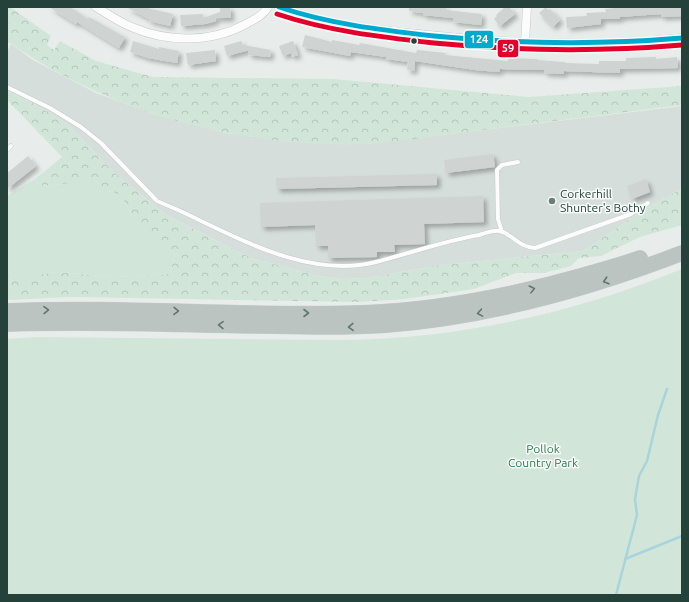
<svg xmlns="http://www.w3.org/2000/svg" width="689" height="602" font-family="Ubuntu,sans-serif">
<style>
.built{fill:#d6dedb}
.forest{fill:url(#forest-crowns)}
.green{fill:#d1e6d8}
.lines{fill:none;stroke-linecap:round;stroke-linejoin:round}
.stream{stroke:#a9d4db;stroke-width:2.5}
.building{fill:#cfd4d2;filter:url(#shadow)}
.service-casing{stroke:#c5cac8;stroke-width:5}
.minor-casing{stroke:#c5cac8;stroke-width:9}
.motorway-casing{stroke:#c3ccc9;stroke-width:16}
.service{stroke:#fcfcfc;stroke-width:4}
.minor{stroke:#fcfcfc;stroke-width:8}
.motorway{stroke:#bcc4c2;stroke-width:15}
.bus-1-casing{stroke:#f7fbf9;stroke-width:8}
.bus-2-casing{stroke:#f7fbf9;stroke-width:8}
.bus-1{stroke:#00a9ce;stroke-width:5}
.bus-2{stroke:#e4002b;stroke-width:5}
.oneway{stroke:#617670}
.bus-dot{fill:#24423a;stroke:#f7fbf9;stroke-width:1.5}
.poi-dot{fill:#697e78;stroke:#f7fbf9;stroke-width:1.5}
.labels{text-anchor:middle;stroke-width:3;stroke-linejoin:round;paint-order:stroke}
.poi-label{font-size:12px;fill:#24423a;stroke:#f7fbf9;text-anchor:start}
.park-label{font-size:12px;fill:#2d7a4b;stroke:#f7fbf9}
.line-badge{stroke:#f7fbf9;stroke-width:1.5}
.badge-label{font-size:11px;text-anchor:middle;font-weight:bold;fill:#fff}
</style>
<defs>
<pattern id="forest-crowns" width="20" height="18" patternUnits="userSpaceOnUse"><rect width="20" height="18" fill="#d1e6d8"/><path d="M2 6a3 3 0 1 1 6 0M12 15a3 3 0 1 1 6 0" fill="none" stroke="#b3c6ba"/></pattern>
<filter id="shadow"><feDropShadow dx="3.5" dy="3.5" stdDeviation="2" flood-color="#0004"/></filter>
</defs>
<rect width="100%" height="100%" fill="#e8edeb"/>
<path class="built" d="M11,44L33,60L96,93L154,114L225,133L311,143L366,144L682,106V189L651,205L583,251L440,265L367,278L340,279L314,275L251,258L166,215L112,171L68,124L7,88V52Z"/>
<g class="forest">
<path d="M7,7H10L51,36L47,45L54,50L60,41L96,61L153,77L334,79L529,97L682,86V105C610,114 538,123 466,132C433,136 399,142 365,144C243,149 107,112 7,41Z"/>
<path d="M7,88L68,124L112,171L166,215L251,258L314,275L340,279L367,278L440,265L583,251L651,205L682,189V225L640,237L601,256L579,258L571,266L544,273H516L474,289L405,299L358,302L72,297L7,300V267L17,277L57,272L114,277L170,274L175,254C153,238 132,223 122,196L61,184L43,186L35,179L62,157L7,100Z"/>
</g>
<g class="green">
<path d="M35,179L43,186L89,181L122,196C132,223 153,238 175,254L170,274L114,277L57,272L17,278L7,267V196Z"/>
<path d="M682,269V595H7V339L37,337L342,340C459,339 574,313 682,269Z"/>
</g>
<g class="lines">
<g class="stream">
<path d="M625,559L682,536"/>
<path d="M616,595L637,515L635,499L639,476L647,461L658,415L667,389"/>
</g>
</g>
<g class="building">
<path d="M49,7H70L88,19L89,17L125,37L119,48L77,22L76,24Z"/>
<path d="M126,7H143L173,14L170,26L149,21V19Z"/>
<path d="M220,7H230L231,18H215L216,21L205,24L181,26L180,15L203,14V18L220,12Z"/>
<path d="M409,7H446V10L482,14L481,25L453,22V18L423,15V13L409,11Z"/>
<path d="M505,7H509L515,14L500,26L494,19L497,16L496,15Z"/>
<path d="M546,7L548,10L550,9L560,20L553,27L539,13Z"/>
<path d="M625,7H682V16L661,17V14L620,17V19H601V24L567,28L566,17L587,16L586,13L606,12L605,9Z"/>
<path d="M305,35L332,42V40L359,45L360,43L416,53L417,50L446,53L445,55L508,61V58L537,59V60L565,62V63L599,64V61H626V58L656,57V59L677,57L678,68L620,69V73L564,71V74L544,73V70L500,69L499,72L475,70L415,61L414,71L407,70L408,62L386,59V57L351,52L350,56L302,47Z"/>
<path d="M133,41L159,49V47L179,51L177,63L148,58L130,52Z"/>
<path d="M241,41L243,45L271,50L270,57L248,55L249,50L227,56L224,46Z"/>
<path d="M293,41L298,55L292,57L291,53L283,56L279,46Z"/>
<path d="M215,50L216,61L188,65L186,53Z"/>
<path d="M493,154L495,167L446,173L444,160Z"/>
<path d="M28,156L36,166L7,189V173Z"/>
<path d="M437,174V185L277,189L276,178Z"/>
<path d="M646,179L650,192L632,199L627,186Z"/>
<path d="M483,196L484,222L424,224L425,244L394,245L395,252H377V257L328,258V246H316L315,225L261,227L260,203Z"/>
</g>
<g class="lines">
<g class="service-casing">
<g id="service">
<path d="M7,87L50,108L81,127L101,143L157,201L178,210C239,238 307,279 376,262C411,253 444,241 479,235C485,233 494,230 500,231C512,234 519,247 535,248L631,214L648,203"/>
<path d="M7,150L11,146"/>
<path d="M502,232L498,219L497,170L502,165L518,162"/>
</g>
</g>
<g class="minor-casing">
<g id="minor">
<path d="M96,7C108,14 120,23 134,28C168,42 210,43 244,25C253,20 263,16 268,7"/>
<path d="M279,7C327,25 377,30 428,35C512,44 597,47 682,38"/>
<path d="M525,43L527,7"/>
</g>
</g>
<g class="motorway-casing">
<g id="motorway">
<path d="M7,311C126,306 245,317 363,313C437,310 510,296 581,276C601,270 621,265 640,258"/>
<path d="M7,324C94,321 181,325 269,326C308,327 347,328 386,325C489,317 586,290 682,253"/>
</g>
</g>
<use href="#service" class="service"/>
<use href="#minor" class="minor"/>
<use href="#motorway" class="motorway"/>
<g class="bus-1-casing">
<path id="bus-1" d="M279,7C329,24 381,30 434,36C517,44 599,45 682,38"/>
</g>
<g class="bus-2-casing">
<path id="bus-2" d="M277,14C328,31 380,37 434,43C517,51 599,52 682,45"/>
</g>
<use href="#bus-1" class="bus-1"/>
<use href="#bus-2" class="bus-2"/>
</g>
<defs><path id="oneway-chevron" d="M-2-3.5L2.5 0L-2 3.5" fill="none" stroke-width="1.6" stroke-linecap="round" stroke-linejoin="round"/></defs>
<g class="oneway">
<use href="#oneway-chevron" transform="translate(606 281) rotate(162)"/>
<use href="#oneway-chevron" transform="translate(532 289) rotate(-14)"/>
<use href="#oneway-chevron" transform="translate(46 310) rotate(-1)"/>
<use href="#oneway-chevron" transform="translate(176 311) rotate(1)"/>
<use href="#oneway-chevron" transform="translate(306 313)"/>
<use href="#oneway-chevron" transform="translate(480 313) rotate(170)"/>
<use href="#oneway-chevron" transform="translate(221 325) rotate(-179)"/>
<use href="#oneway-chevron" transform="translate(351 327) rotate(178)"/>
</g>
<circle class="bus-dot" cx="414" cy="41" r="3.5"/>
<circle class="poi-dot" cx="552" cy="201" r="4"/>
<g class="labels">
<g class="poi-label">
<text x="560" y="198">Corkerhill<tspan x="560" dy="14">Shunter's Bothy</tspan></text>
</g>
<g class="park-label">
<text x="543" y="453">Pollok<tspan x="543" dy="14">Country Park</tspan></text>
</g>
</g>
<g class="line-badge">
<rect x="464" y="30" width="30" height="19" rx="4" fill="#00a9ce"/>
<rect x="497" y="39" width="22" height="19" rx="4" fill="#e4002b"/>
</g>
<g class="badge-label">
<text x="479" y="43">124</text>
<text x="508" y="52">59</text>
</g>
<rect width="689" height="602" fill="none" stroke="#24423a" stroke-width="16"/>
</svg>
